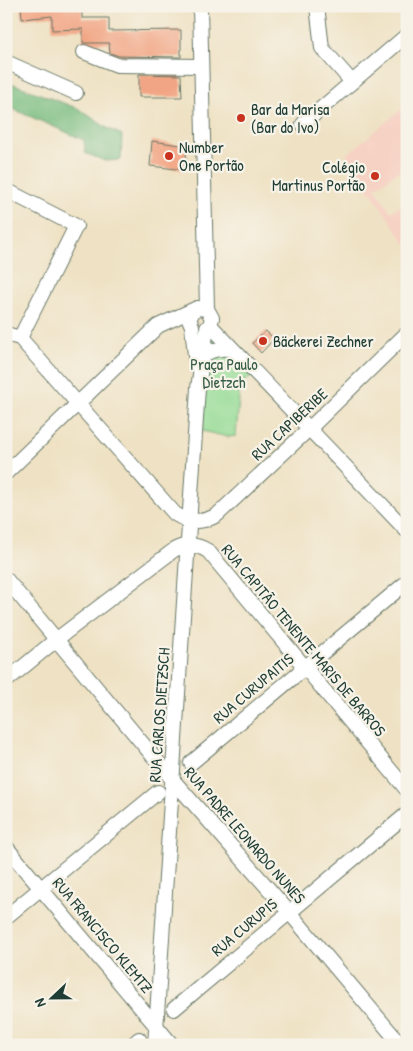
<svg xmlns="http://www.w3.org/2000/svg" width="413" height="1051" font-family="'Patrick Hand',sans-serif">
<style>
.built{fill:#f6d2c4}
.green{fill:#94db95;stroke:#5a8c64}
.forest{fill:#77bb7e;stroke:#4b7c59}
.building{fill:#f2a584}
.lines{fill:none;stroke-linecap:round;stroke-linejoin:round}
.minor-casing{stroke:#687766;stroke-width:16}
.minor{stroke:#fff;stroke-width:14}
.poi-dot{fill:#c8321e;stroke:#f7f3e8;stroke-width:2}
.labels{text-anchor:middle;stroke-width:4.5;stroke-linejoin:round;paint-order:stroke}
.poi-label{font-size:16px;fill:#1f3d34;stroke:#f7f3e8;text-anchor:start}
.park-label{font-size:16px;fill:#365d47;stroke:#f7f3e8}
.street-label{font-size:16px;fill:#1f3d34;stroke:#f7f3e8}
</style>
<rect width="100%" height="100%" fill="#f7f3e8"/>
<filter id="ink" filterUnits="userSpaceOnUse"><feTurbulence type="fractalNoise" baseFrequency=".02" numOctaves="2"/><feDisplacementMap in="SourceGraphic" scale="10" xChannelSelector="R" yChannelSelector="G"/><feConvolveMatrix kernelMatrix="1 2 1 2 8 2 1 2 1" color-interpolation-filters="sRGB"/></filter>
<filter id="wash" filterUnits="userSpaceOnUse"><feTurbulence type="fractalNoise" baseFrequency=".0096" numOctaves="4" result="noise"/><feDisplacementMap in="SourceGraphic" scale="20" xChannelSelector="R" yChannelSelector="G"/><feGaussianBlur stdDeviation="1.12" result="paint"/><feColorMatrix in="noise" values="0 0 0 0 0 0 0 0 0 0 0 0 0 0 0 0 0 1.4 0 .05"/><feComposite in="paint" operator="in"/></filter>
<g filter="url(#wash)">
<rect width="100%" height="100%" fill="#efe2c4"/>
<path class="built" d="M402,109L407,116V165L375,188L391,212L407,202V246L346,155Z"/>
<path class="green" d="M208,330L253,376L240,384L236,436L228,437L202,431Z"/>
<path class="forest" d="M6,81L79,109L107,128L122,135L121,160L105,161L85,153L84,140L6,106Z"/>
<g id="blocks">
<g class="building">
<path d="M21,6H82V18H109V31L181,30V57L119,56L110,53L109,43H83V29L52,30V16L22,19Z"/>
<path d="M139,74L181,75L182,97H139Z"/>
<path d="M152,141L187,146L185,170L150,166Z"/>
<path d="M266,331L274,339L261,353L252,343Z"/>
</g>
</g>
</g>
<g filter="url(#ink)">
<use href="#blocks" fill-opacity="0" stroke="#687766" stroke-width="1"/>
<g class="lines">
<g class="minor-casing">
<g id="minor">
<path d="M317,6L322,48L352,82"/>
<path d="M84,52L117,65L201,66"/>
<path d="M6,62L76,93"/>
<path d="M303,124L407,35"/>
<path d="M6,190L76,226L20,338"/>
<path d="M194,310L189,319L192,326L196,365"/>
<path d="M210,325L407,531"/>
<path d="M6,334L20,338L175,514C189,523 203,523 217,515L309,429L404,336"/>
<path d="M202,356C212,349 222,347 233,350"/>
<path d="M6,473L158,326L197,308L207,309"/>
<path d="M6,579L172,779L289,912L401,1045"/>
<path d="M6,681L57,639L174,550C186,543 197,544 208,551L407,790"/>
<path d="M191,763L407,582"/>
<path d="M6,847L172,1045"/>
<path d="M6,917L158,792"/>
<path d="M174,1009L407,814"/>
<path d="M132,1045L139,1039"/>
<path d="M155,1045L198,388L207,328L210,325L212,318L207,309L200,6"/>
</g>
</g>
<use href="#minor" class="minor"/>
</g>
</g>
<g class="poi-dot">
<circle cx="241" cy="118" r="5"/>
<circle cx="169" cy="156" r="5"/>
<circle cx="375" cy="176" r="5"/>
<circle cx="263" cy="341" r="5"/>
</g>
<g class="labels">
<g class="poi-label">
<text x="251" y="115">Bar da Marisa<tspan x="251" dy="18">(Bar do Ivo)</tspan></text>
<text x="179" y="153">Number<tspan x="179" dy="18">One Portão</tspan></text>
<text x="365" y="173" text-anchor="end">Colégio<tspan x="365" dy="18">Martinus Portão</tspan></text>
<text x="273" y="347">Bäckerei Zechner</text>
</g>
<g class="park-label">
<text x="224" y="370">Praça Paulo<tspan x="224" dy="18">Dietzch</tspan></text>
</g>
<g class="street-label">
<text transform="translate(289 424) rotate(-43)" y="6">RUA CAPIBERIBE</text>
<text transform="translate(304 640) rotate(50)" y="6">RUA CAPITÃO TENENTE MARIS DE BARROS</text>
<text transform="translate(253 688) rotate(-40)" y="6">RUA CURUPAITIS</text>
<text transform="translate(159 715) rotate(-86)" y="6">RUA CARLOS DIETZSCH</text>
<text transform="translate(245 835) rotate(49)" y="6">RUA PADRE LEONARDO NUNES</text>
<text transform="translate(244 927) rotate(-40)" y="6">RUA CURUPIS</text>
<text transform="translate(103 935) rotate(50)" y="6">RUA FRANCISCO KLEMTZ</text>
</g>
</g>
<rect width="413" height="1051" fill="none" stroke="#f7f3e8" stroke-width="25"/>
<g transform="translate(52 998) rotate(248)" stroke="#f7f3e8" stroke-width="4" paint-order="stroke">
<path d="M0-4L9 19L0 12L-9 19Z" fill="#1f3d34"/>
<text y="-8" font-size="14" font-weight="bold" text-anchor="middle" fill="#1f3d34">N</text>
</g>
</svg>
